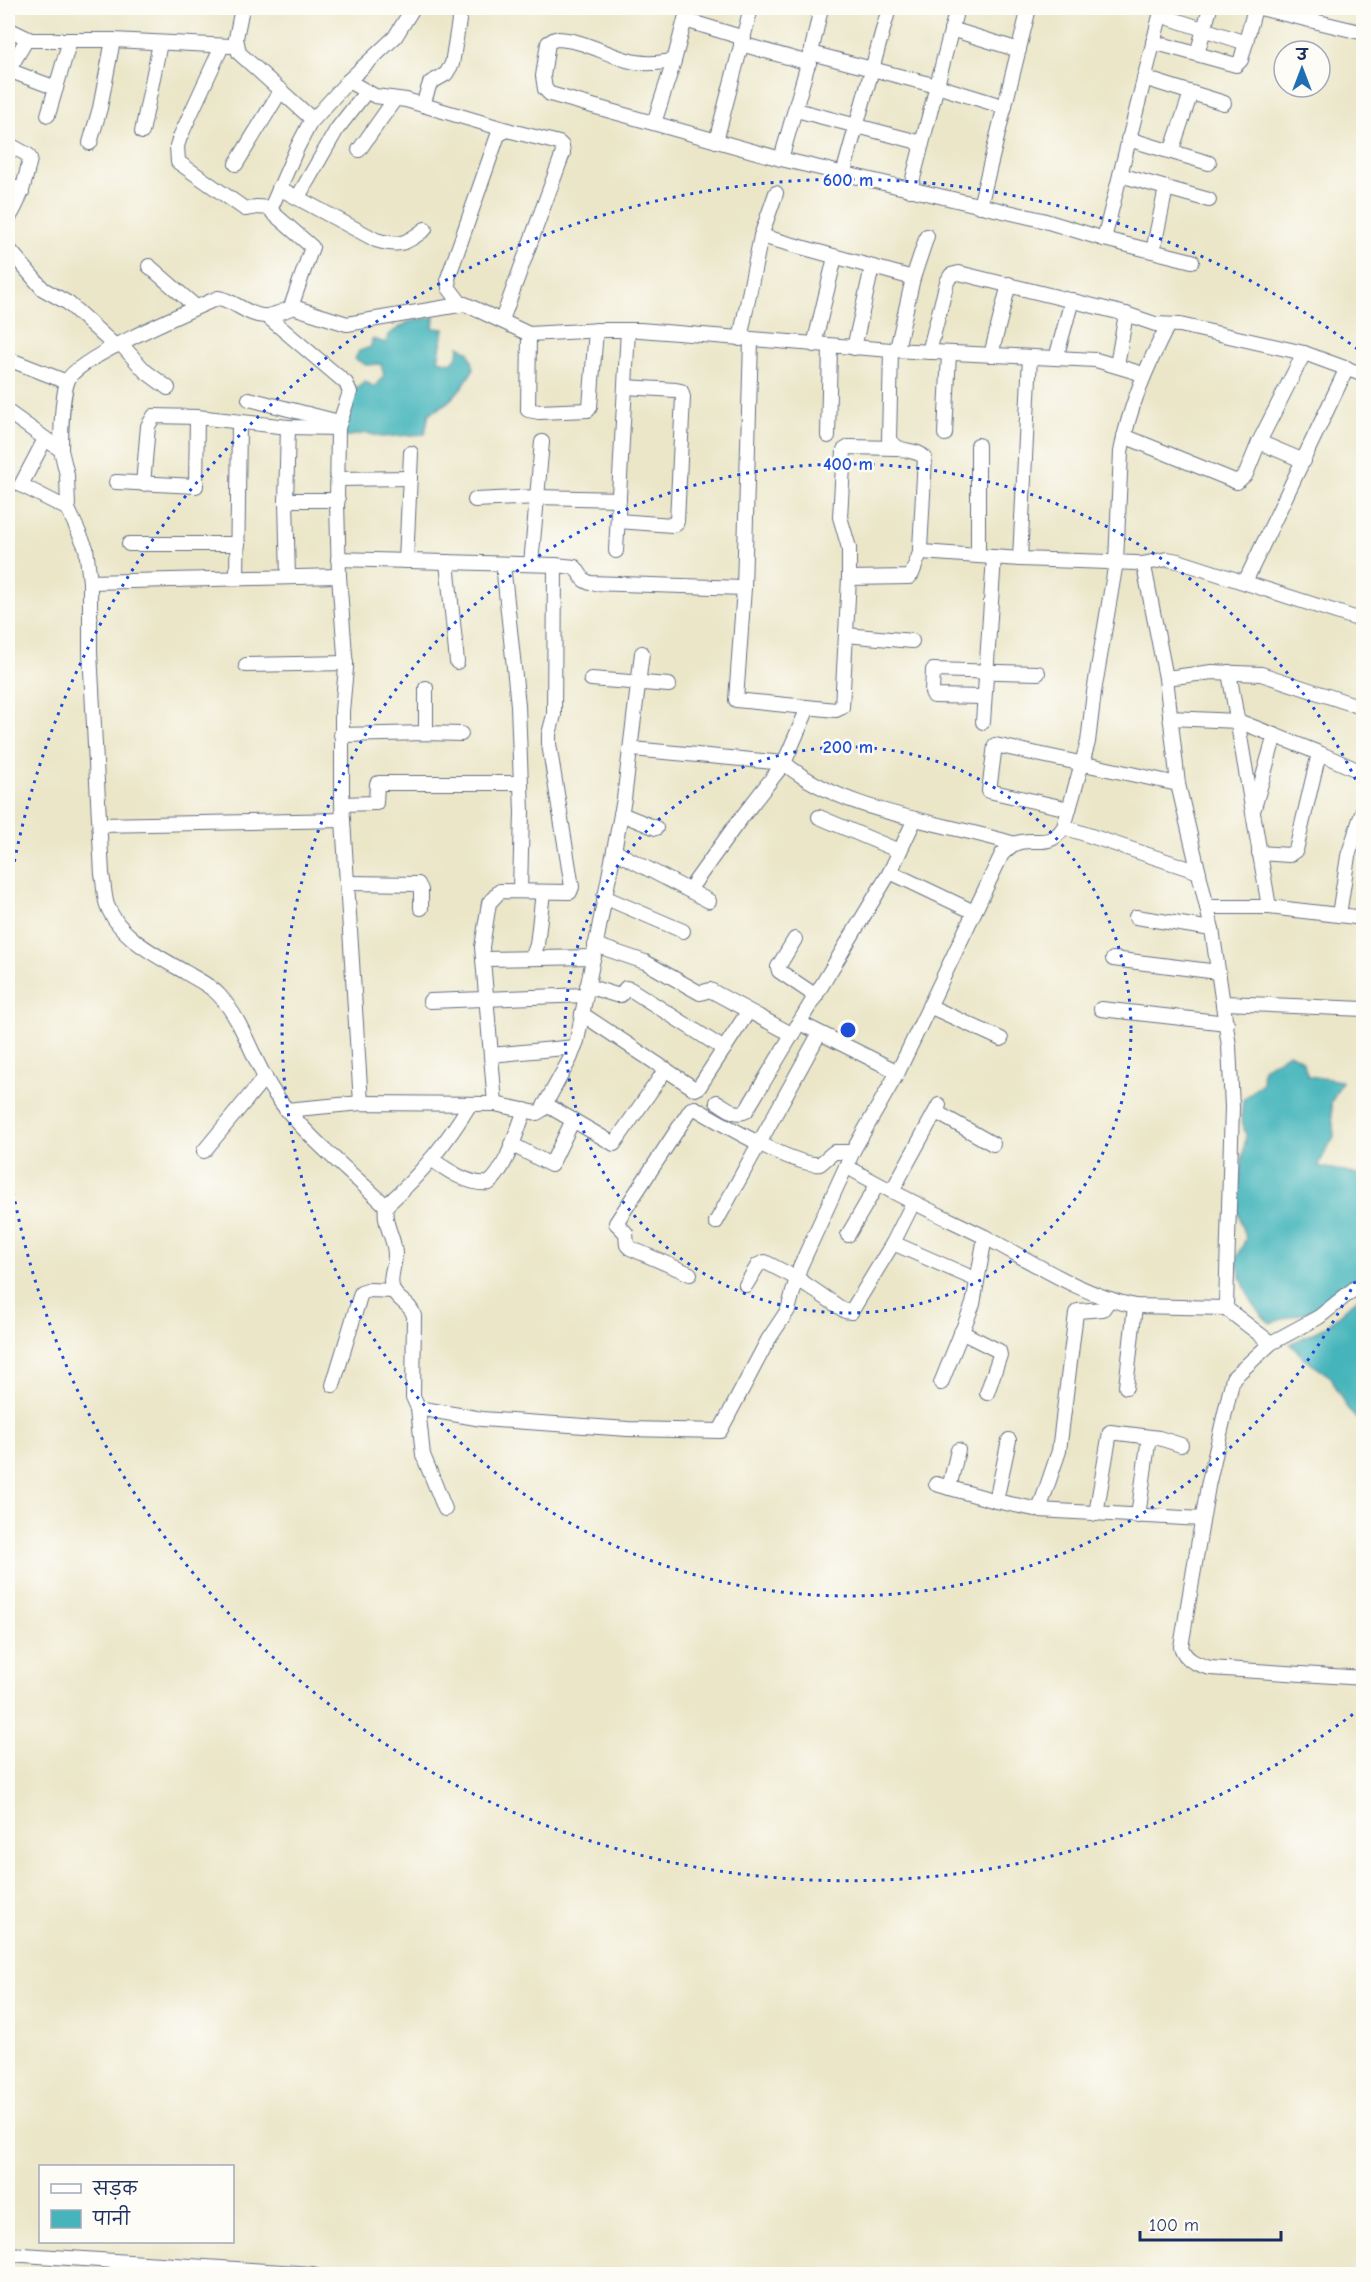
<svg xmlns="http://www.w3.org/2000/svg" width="1371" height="2282" font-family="'Comic Neue','Playpen Sans Deva',sans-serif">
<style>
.water{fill:#45b5bb;stroke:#30728c;stroke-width:1.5}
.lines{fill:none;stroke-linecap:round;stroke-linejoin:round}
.minor-casing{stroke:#646f83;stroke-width:16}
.minor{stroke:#fff;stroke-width:14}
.ring{fill:none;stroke:#1d4ed8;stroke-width:3;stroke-dasharray:3 6}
.centre{fill:#1d4ed8;stroke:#fdfcf7;stroke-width:3}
.ring-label{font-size:18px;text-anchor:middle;font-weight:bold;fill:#1d4ed8;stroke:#fdfcf7;stroke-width:5;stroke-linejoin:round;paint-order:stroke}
</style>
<rect width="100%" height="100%" fill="#fdfcf7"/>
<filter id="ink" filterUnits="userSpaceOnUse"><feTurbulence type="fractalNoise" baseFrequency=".0167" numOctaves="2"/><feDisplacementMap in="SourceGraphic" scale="12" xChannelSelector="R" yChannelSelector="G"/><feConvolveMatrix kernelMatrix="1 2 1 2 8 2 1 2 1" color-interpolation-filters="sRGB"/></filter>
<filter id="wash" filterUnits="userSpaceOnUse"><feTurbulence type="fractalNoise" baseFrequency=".008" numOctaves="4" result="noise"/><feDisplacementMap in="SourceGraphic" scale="24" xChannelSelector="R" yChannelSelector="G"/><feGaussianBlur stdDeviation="1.35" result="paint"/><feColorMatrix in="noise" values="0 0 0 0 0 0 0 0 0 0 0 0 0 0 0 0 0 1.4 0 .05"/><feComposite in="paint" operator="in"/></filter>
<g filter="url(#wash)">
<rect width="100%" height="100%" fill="#ebe6c8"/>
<g class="water">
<path d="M434,317L433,328L444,329L438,360L451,363L458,356L459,346L469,352L474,368C463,387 450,405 429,413L425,434L382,437L367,433L344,437L346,396L339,383L358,388L365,381L374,387L384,376L381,364L366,365L355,359L359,351L371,347L372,339L386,343L388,335L408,322Z"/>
<path d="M1289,1053L1302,1060L1308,1076L1342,1081L1331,1103L1334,1136L1318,1166L1363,1176V1276L1321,1308L1270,1323C1250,1306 1243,1285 1236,1260L1246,1238L1234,1200L1239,1182L1246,1135L1241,1118L1243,1100L1262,1083L1263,1068Z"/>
<path d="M1363,1294V1424L1358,1421L1345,1405L1331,1377L1306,1360L1290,1344L1325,1327Z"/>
</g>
</g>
<g filter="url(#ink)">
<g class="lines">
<g class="minor-casing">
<g id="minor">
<path d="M242,8L236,38L239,53L312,119L297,148L271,208L273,213L312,247L292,304L293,307L347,324L465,304L529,334L602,330H640L891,350L889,440C900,455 916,447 925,458L920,549L922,552L1020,559L1137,563L1144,566L1166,678L1178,784L1212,929L1229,1046L1232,1107L1226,1306L1228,1310L1271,1343"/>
<path d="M1162,8L1104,239L1192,261"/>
<path d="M1260,8L1364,33"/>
<path d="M1160,15L1246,43"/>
<path d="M685,20L744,38"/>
<path d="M8,29L31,40H113L231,46"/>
<path d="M951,29L1019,50"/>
<path d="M1153,42L1236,65L1241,60L1255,8"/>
<path d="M741,44L809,63"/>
<path d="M222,46L180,137L177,146L178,162L245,209L257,207L271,208"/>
<path d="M811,53L937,86L1005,107"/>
<path d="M1197,54L1210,8"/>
<path d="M674,61C659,63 643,65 627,60C603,53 581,39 555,39L548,43L543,76L545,89L550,94L781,159L1042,220L1104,239"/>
<path d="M8,70L56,88"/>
<path d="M8,71L27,39"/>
<path d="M1144,78L1224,103"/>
<path d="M348,81L375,96L406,100L507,130"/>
<path d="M423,105L430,83L446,74L452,64L461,8"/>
<path d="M796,110L922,143"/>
<path d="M48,115L70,40"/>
<path d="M313,120L348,81L395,37L413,8"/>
<path d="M654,123L674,61L688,8"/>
<path d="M142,132L160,43"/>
<path d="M1128,139L1209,163"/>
<path d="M716,141L751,8"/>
<path d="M90,143L100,108L113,40"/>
<path d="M8,144L28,155L30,159C25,181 21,200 8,219"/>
<path d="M359,150L395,99"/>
<path d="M1171,152L1191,93"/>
<path d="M781,159L811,53L821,8"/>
<path d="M236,164L281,90"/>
<path d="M843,174L889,8"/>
<path d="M1120,175L1209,200"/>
<path d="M8,184L22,192"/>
<path d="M279,188L376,240C399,247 406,244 425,229"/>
<path d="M910,190L957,8"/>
<path d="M298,197L337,129L366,92"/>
<path d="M980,206L1029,8"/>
<path d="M761,236L913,278"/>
<path d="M8,248L43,289L68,303L115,346"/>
<path d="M1153,251L1166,188"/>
<path d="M149,266L196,307"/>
<path d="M461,304L449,288L448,278L498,135L507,130L559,143L562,146L563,153L502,320"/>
<path d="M268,317L346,383L350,392L338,428L337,503L339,576L346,668L342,711V804L361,1103"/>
<path d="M529,334L528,410L539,412L588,410L590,407L596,330"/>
<path d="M740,339L761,236L776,193"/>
<path d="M751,340L744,588L736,700L836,710L842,707L849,578V548L840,517L844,450L849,447L896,448"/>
<path d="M120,343L145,371L168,388"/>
<path d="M814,345L835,257"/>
<path d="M854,348L872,267"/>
<path d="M897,349L913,278L927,236"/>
<path d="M892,350L1096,360L1143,374"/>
<path d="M929,352L947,282L951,275L959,273L1126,314L1155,324L1180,325L1304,353L1364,375"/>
<path d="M991,355L1009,284"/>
<path d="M1056,358L1072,300"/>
<path d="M8,359L67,382"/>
<path d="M1117,365L1126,314"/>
<path d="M249,399L339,422"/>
<path d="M8,412L61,450L67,475L68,509L86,548L90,582V652L102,874C104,884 104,896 107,905C119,937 157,956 185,972C196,979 210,985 219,995C245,1023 253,1063 275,1094C301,1132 349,1171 383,1203H389C421,1174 448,1141 470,1104"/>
<path d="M288,427L286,502L288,577"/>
<path d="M945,434L949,353"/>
<path d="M828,436L830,347"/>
<path d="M1124,436L1237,482L1246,474L1259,442"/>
<path d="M45,439L21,485L68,509"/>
<path d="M61,450C61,433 62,395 68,380C76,359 193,309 218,298C225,299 230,302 236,305C262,320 266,319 293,307"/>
<path d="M1304,461L1259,442L1304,353"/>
<path d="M338,479L410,478"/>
<path d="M116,482L196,486L197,417"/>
<path d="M143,484L148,426L154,416L197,417L288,427L338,428"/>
<path d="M286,500H338"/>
<path d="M475,500L538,497L619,499"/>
<path d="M618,521L672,525L676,524L677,521L683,397L681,391L676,390L625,387"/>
<path d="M129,544H238"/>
<path d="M616,551L628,330"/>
<path d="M978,556V445"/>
<path d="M338,559L555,565L575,567L584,580L590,583L744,588"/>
<path d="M1020,559L1030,357"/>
<path d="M406,561L411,453"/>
<path d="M447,562L457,662"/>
<path d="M503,564L518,705L522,812L520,891"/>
<path d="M531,564L542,442"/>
<path d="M1142,564L1167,559L1178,561L1364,621"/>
<path d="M237,578L239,423"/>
<path d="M849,578L909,577L912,574L921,550"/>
<path d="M90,582L339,576"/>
<path d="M1245,582L1347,368"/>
<path d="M846,635L912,641"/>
<path d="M246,665L346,663"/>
<path d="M1229,672L1269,907"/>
<path d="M1166,678L1212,672L1261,674L1364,708"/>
<path d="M591,679L669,685"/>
<path d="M984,697L934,696L932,692L933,670L1038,673"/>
<path d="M1170,718L1238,721L1319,753L1364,773"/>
<path d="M983,722L994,557"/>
<path d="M426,733V688"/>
<path d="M341,735L426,733L461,734"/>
<path d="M632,749L784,763C846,814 941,821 1015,844"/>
<path d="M342,804L376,803L377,784L379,783H521"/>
<path d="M1254,808L1275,735"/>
<path d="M1069,809L989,791L995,745L1178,784"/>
<path d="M621,814L656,828"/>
<path d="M819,817L899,851"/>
<path d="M100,825L343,820"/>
<path d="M1064,827L1199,872"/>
<path d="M614,851L709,901"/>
<path d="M1259,853L1289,855L1296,850L1319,753"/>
<path d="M890,872L974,912"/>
<path d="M348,883L418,884L421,890V908"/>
<path d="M689,890L735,826L784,763L808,708"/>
<path d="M604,897L683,931"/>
<path d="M1207,907H1269L1364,918"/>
<path d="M1339,915L1348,856L1364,807"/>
<path d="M1136,917L1212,929"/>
<path d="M795,939L778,967L779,971L816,996"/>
<path d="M595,945L645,962L700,993L710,990L793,1035"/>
<path d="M532,958L537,945L543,892"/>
<path d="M483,959L594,957"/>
<path d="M1113,959L1218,972"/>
<path d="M587,986L616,995H621L626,988L630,989L724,1049"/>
<path d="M430,1001L585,995"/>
<path d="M1224,1003L1364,1009"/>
<path d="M929,1006L1001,1039"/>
<path d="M1101,1009L1227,1023"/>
<path d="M582,1014L695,1089L699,1087L748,1012"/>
<path d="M800,1023L898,1072"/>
<path d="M491,1055L575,1047"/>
<path d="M717,1102C726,1107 736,1117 746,1111L890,872L915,819"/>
<path d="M495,1104L482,947L489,903L500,891L570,892L572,887L549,744V734L554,715L555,565"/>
<path d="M545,1104L614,1144L666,1069"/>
<path d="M286,1110L361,1103L495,1104L537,1113L542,1110L570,1059L577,1041L624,799L642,653"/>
<path d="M936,1112L993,1144"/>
<path d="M511,1144L551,1165L573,1120"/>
<path d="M204,1151L265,1077"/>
<path d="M431,1159C447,1170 470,1186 489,1183C506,1170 517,1130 525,1110"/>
<path d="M846,1166C891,1193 938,1214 985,1237C1033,1262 1081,1295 1135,1306L1226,1308"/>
<path d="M892,1191L939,1105"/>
<path d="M386,1204C383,1227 395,1236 395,1255C395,1266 387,1282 394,1292C400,1302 411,1304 414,1316L413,1397L418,1408L482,1419L628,1429L720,1431L768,1340L788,1310L800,1267L854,1149L898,1072L1002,854C1006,851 1010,846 1014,844C1034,835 1048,851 1064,827L1088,742L1094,692L1116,562L1121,452C1129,407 1147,366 1168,325"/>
<path d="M716,1222L819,1034"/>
<path d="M848,1235L877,1185"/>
<path d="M893,1243L977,1280"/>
<path d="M690,1274L630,1248L627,1245L626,1233L616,1223L691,1109L695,1108C719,1122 795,1167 820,1164L834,1152H852"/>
<path d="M1364,1281L1319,1317L1271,1343L1233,1378L1208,1486L1181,1647C1186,1661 1197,1664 1210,1668L1364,1678"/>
<path d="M746,1285L758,1265L765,1262L798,1279L845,1311L851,1312L893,1243L913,1203"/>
<path d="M961,1332L999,1351L1000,1355L987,1393"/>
<path d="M941,1383L973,1304L985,1237"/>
<path d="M333,1385L361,1293L370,1290L393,1291"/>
<path d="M1126,1387L1135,1306"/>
<path d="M418,1408L423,1455L445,1509"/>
<path d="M936,1484L996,1501L1039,1510L1202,1519"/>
<path d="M949,1488L958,1450"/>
<path d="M996,1501L1009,1440"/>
<path d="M1039,1510L1059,1451L1076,1313L1078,1311L1103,1309L1110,1299"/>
<path d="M1096,1514L1110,1432L1159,1438L1181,1445"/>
<path d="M1138,1516L1149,1437"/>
<path d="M8,2254L313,2274"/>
</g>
</g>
<use href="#minor" class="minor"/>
</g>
</g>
<g class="ring">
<circle cx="848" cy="1030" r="283"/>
<path d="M1363 1265A566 566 0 1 1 1363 795"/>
<path d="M1360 1709A850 850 0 0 1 8 1163M8 897A850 850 0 0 1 1360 351"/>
</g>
<circle cx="848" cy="1030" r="9" class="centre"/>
<g class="ring-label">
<text x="848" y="186">600 m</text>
<text x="848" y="470">400 m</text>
<text x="848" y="753">200 m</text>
</g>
<rect width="1371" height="2282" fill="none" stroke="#fdfcf7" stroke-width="30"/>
<rect x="39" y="2165" width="195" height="78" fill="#fdfcf7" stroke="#a3aaba" stroke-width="1.5"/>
<rect x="51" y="2184" width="30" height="9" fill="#ffffff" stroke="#a3aaba" stroke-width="1.5"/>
<text x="93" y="2195" font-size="18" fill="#1b2f5e">सड़क</text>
<rect x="51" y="2210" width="30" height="18" fill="#45b5bb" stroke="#a3aaba" stroke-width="1.5"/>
<text x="93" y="2225" font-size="18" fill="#1b2f5e">पानी</text>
<g transform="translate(1302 69)"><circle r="28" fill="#fdfcf7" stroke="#a3aaba" stroke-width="1.5"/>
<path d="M0-4.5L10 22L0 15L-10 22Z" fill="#1f6fb2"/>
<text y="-9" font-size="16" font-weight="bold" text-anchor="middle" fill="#1b2f5e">उ</text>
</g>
<path d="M1140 2231v9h141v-9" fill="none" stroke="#1b2f5e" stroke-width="3"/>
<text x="1149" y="2231" font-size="18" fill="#1b2f5e" stroke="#fdfcf7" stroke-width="4.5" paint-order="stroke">100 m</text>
</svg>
